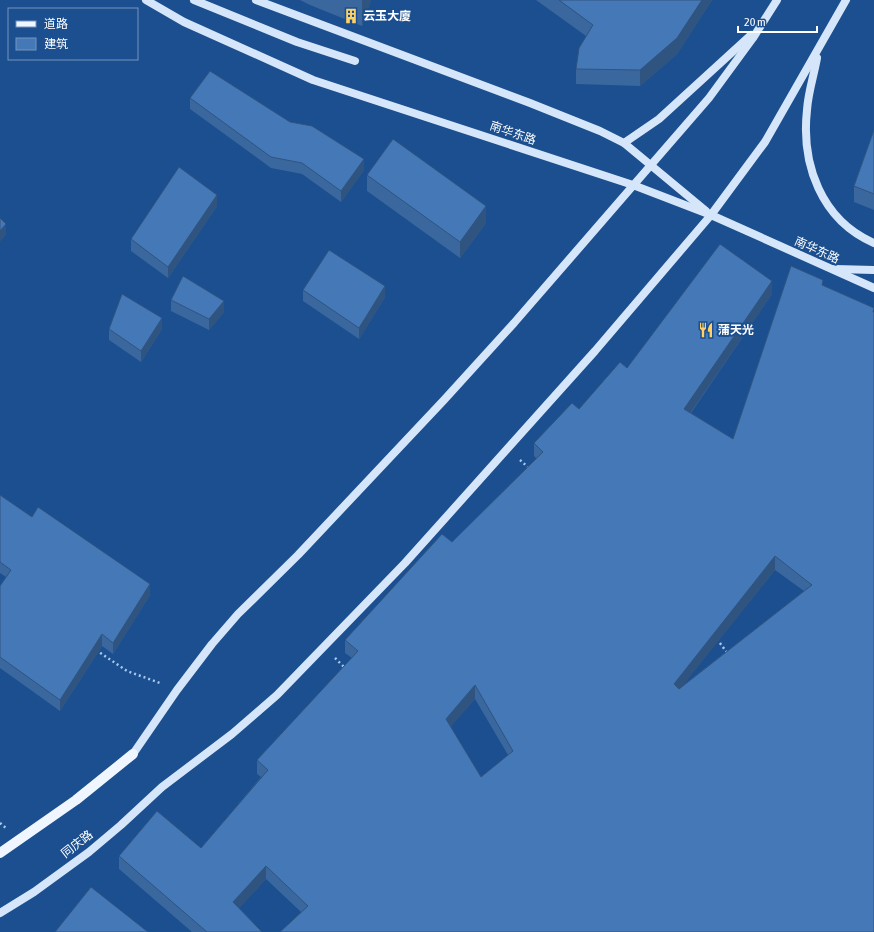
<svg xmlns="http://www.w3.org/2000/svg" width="874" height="932" font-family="'Asap Condensed','Noto Sans SC',sans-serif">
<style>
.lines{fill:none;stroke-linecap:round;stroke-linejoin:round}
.path{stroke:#a9c9ee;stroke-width:2.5;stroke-dasharray:2 3;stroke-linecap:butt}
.secondary{stroke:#d6e6fa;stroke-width:8}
.primary{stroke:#f0f6ff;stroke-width:10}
.wall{fill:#3a679d;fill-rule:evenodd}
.shaded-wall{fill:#305480}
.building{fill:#4478b7;stroke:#305480;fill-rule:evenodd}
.labels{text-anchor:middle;stroke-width:4;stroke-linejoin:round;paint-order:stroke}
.poi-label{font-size:12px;font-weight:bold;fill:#fff;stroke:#1b4f8f;text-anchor:start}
.street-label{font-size:12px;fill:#fff;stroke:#1b4f8f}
</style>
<rect width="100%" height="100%" fill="#1b4f8f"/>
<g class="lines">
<g class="path">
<path d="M520,460L530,469"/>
<path d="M717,639L728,654"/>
<path d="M96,650L127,671L160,683"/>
<path d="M335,658L346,669"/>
<path d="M0,823L6,828"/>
</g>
<g class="secondary">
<path d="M146,0L184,22L313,80L633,185L711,215L874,288"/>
<path d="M194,0L297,42L355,61"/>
<path d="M256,0L530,103L600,131L624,143L659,119L751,35"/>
<path d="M817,58C814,75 808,93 807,110C801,164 821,220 874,243"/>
<path d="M624,143L706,211"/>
<path d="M835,269L874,270"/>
<path d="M133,754L177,690L212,644L238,614L298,555L444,400L514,323L709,98L753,38L777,0"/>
<path d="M0,913L34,892L89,852L121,825L162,787L232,734L277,695L405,563L595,351L711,215L765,142L846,0"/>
</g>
<path class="primary" d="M0,853L76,800L133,754"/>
</g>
<g class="wall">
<path d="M300,0H371L362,26L310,5Z"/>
<path d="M536,0H712L677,54L640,86L576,84V69L586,36Z"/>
<path d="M190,98L364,170L341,202L302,174L271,168L190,109Z"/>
<path d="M874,130V210L854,202V186Z"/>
<path d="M367,175L486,223L460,258L367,191Z"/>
<path d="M217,206L168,278L131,251V239Z"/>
<path d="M823,285L874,932L301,912L266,879L239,908L262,932H192L119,869V856L201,848L261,777L257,774V760L352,658L345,653V640L452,542L537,459L534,456V443L579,409L627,368L772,294L691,413L733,439ZM775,570L804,591L682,686ZM475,699L508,755L481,777L450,727Z"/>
<path d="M303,290L385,297L359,339L303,301Z"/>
<path d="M171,300L224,312L209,330L171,311Z"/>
<path d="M109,329H162L141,362L109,340Z"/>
<path d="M0,495L32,517L150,595L113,654L102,646L60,711L0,668V586L6,577L0,573Z"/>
</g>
<g class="shaded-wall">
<path d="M362,0H371L362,26Z"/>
<path d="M702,0H712L677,54L640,86V70Z"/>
<path d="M364,159V170L341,202V191Z"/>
<path d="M217,195V206L168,278V267Z"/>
<path d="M486,206V223L460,258V242Z"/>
<path d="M6,224V235L0,242V231Z"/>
<path d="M772,281V294L684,422V409Z"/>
<path d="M385,286V297L359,339V328Z"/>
<path d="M224,301V312L209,330V319Z"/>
<path d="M162,318V329L141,362V351Z"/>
<path d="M775,556V570L674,697V684Z"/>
<path d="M150,584V595L113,654V643Z"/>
<path d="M102,634V646L60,711V700Z"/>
<path d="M475,685V699L446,732V719Z"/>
<path d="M266,866V879L233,915V902Z"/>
</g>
<g class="building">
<path d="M559,0H702L677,38L640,70L576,69L579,48L593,25Z"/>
<path d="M210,71L290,122L312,126L364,159L341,191L302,163L271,157L190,98Z"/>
<path d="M874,130V194L854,186Z"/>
<path d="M393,139L486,206L460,242L367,175Z"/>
<path d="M179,167L217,195L168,267L131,239Z"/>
<path d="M0,218L6,224L0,231Z"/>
<path d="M720,244L772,281L684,409L733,439L791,266L823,280L822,285L874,308L873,312H874V932H280L308,906L266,866L233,902L262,932H207L119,856L157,811L201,848L268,770L257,760L358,651L345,640L442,534L452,542L543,452L534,443L572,403L579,409L620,362L627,368ZM775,556L812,585L679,689L674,684ZM475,685L513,751L481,777L446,719Z"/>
<path d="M329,250L385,286L359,328L303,290Z"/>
<path d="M183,276L224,301L209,319L171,300Z"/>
<path d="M122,294L162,318L141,351L109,329Z"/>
<path d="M0,495L32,517L38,507L150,584L113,643L102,634L60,700L0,657V586L11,570L0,562Z"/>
<path d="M91,887L148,932H55Z"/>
</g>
<defs>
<g id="building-bare" transform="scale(1.2)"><path d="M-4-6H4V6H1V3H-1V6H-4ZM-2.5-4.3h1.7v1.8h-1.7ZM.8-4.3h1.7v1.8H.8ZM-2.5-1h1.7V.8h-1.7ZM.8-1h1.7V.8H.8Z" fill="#ffd166" stroke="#1b4f8f" stroke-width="2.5" paint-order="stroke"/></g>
<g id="restaurant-bare" transform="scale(1.2)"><path d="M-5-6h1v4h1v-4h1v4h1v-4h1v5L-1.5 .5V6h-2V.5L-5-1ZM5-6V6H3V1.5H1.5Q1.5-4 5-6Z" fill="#ffd166" stroke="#1b4f8f" stroke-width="2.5" paint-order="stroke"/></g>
</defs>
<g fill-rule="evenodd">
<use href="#building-bare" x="351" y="16"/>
<use href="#restaurant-bare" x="706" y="330"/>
</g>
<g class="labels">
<g class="poi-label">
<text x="363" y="20">云玉大廈</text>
<text x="718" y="334">蒲天光</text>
</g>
<g class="street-label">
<text transform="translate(513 133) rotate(19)" y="4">南华东路</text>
<text transform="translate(817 250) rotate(24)" y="4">南华东路</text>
<text transform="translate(77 844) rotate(-38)" y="4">同庆路</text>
</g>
</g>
<rect x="8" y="8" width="130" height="52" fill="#1b4f8f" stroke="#7695bc"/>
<rect x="16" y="21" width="20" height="6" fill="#f0f6ff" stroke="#7695bc"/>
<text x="44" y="28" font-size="12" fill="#ffffff">道路</text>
<rect x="16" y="38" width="20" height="12" fill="#4478b7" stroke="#7695bc"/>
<text x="44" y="48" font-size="12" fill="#ffffff">建筑</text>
<path d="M738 26v6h79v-6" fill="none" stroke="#ffffff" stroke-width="2"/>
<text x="744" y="26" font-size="12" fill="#ffffff" stroke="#1b4f8f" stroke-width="3" paint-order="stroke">20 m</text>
</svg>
